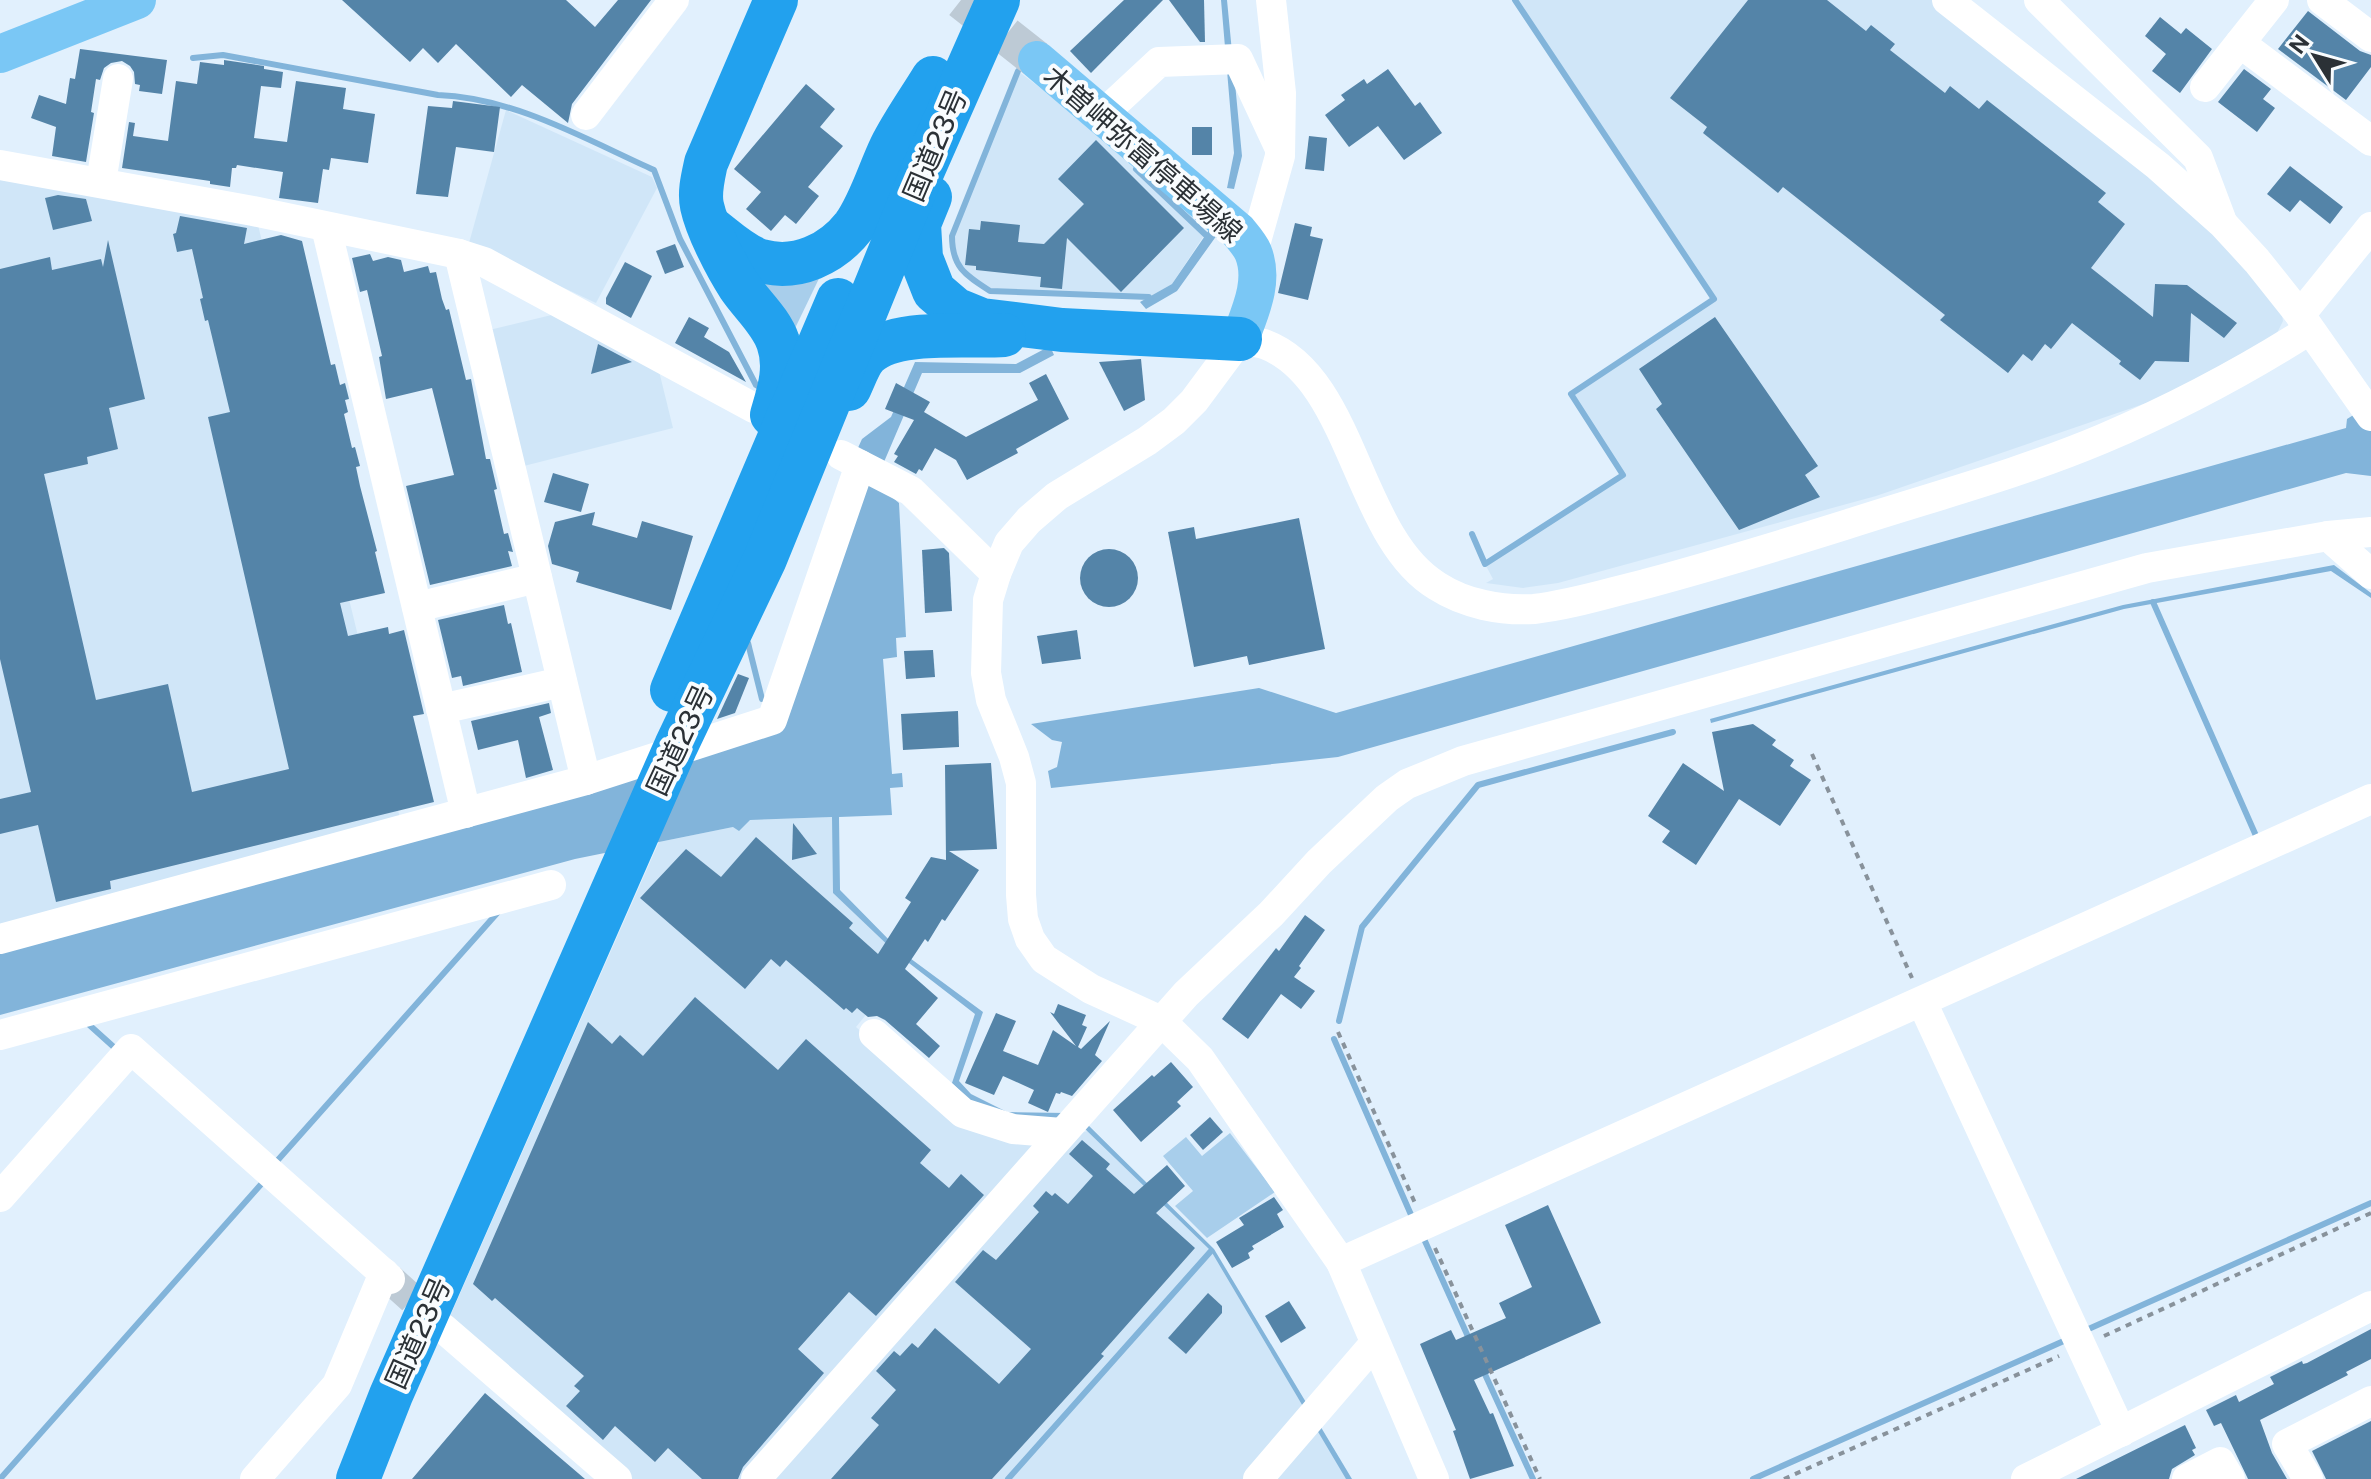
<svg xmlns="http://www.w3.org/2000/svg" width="2371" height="1479" font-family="'Public Sans','Noto Sans JP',sans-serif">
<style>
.built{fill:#d0e6f8}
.green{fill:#a8ceeb}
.water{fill:#82b4da}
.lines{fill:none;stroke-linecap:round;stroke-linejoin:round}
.stream{stroke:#82b4da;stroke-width:6}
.building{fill:#5484a8}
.minor-tunnel{stroke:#bdcad5;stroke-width:30;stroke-dasharray:30 15;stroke-linecap:butt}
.major-tunnel{stroke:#bdcad5;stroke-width:38;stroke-dasharray:38 19;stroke-linecap:butt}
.path{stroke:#88929b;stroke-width:4;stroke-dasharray:6 6;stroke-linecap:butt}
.minor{stroke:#fff;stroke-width:30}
.major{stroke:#7ac7f5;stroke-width:38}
.highway{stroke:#22a1ee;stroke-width:44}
.labels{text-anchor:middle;stroke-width:8;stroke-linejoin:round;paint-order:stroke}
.street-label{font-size:28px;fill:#2b3136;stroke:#f9fcfe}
</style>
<rect width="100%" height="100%" fill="#e1f0fd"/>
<g class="built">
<path d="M1515,0H1933L2222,237L2281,309L2283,321L2276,335L2161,398L1876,496L1558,583L1523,588L1486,583L1493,579L1485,564L1622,475L1571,394L1714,299Z"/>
<path d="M1018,71L1089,125L1205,234L1172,284L1149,297L990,291L972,280L952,255V236Z"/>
<path d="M506,110L652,177L657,188L596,303L469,243Z"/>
<path d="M0,176L258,225L358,636L401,823L0,932Z"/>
<path d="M564,312L658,367L673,428L520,467L485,331Z"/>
<path d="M833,817V893L908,963L856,1027L959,1118L1039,1144L744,1479H626L448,1321L659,842L733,827L749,820Z"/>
<path d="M1088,1131L1211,1251L1307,1413L1249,1479H773L1076,1134Z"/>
<path d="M1316,1428L1347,1479H1270Z"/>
</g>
<g class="green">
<path d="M826,264L787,345L757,268Z"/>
<path d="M1230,1133L1275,1192L1207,1238L1175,1206L1193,1191L1163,1156L1186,1137L1202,1156Z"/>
</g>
<g class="water">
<path d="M1221,0H1227L1242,156L1234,189L1227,188L1234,153Z"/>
<path d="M1209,230L1217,235L1177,291L1146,309L1140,302L1172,284Z"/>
<path d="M1050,346L1054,355L1020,373H922L875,483L899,503L906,637L896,638L897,657L883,659L892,774L902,773L903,787L890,788L892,815L839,817L840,890L899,950L983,1012L959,1081L971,1094L1007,1112L1065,1113L1086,1123L1214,1249L1352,1479H1346L1211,1251L1083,1127L1008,1118L972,1103L952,1083L975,1014L896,953L833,893L832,817L750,820L739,831L733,827L575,859L0,1015V950L784,727L857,450L862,439L891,417L915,362L1016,364Z"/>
<path d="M2371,404V476L2346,473L1338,757L1051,788L1048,771L1057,767L1062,742L1052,740L1031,724L1259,688L1336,713L2346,428L2347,419Z"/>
<path d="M2334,565L2371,593V598L2331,571L2124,609L1711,723L1710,719L2123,605Z"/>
</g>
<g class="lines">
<g class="stream">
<path d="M193,58L223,55L438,95C515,98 585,139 654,170L680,239L756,385L761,388"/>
<path d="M1018,71L952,236C952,267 965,275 990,291L1149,297L1151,301"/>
<path d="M1136,169L1209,238"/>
<path d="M1472,534L1485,564L1623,475L1571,394L1714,299L1515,0"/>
<path d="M2153,602L2257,838"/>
<path d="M748,643L762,699"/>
<path d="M1339,1021L1362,927L1478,785L1673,732"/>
<path d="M86,1022L116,1049"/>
<path d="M1334,1039L1412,1217"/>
<path d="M277,1161L499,911"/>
<path d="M1424,1239L1470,1341"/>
<path d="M2084,1331L2371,1203"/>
<path d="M1483,1370L1533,1479"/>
<path d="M0,1479L264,1181"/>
<path d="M1008,1479L1211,1251"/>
<path d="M1753,1479L2066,1340"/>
</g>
</g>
<g class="building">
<path d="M342,0H566L595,27L618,0H651L572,104L568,123L522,85L511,97L456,44L438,63L423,48L410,62Z"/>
<path d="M1124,0H1163L1091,73L1070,51Z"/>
<path d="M1169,0H1204L1205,42H1200Z"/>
<path d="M1748,0H1827L1866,31L1871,25L1895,44L1890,50L1945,93L1950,86L1979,109L1987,100L2106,193L2098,202L2125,224L2091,268L2153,317L2155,284L2187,285L2237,323L2224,338L2191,313L2189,362L2155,361L2140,380L2119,364L2121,361L2072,323L2051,349L2045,344L2032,361L2023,354L2008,373L1940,320L1945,315L1783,187L1778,193L1703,133L1707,127L1670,98Z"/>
<path d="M2308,11L2360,51L2371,55V67L2346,100L2278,49Z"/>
<path d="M2160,17L2181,34L2186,28L2212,49L2180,93L2152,71L2166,54L2145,36Z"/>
<path d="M80,49L167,60L162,94L139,91L140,85L135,84L134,72L130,66L122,61L111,63L104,68L100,80L96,79L91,112L94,113L86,162L52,156L56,127L31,118L39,95L66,104L70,78L75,79Z"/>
<path d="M224,60L264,66V69L283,72L281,88L261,86L254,138L287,142L296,81L346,88L343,109L375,114L368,163L331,158L329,170L323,169L318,203L279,198L283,172L237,165L236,168H232L230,187L210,184V181L122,168L129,122L135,123L133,136L168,141L176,81L197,84L200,62L224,65Z"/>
<path d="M1388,69L1415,106L1420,102L1442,133L1404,160L1378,126L1349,147L1325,115L1345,100L1341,95L1364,79L1367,84Z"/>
<path d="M2244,69L2271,89L2263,99L2275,108L2257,132L2218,102Z"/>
<path d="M806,84L835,109L820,127L843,146L808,187L819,196L796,224L785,215L771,231L746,209L761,192L734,169Z"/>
<path d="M453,101L500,107L494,152L456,147L448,197L416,194L428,106L452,108Z"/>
<rect x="1192" y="127" width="20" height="28"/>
<path d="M1309,136L1327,138L1324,171L1305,169Z"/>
<path d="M1096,140L1184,228L1121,292L1067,238L1062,289L1040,287L1041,277L976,270V266L965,265L969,229L980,230L981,221L1020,225L1018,242L1044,244L1084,204L1058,179Z"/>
<path d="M2290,166L2343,207L2330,224L2300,200L2290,212L2267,194Z"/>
<path d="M58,195L86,199L92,221L53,230L45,198Z"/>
<path d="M180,216L247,228L244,244L281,235L302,241L331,365L335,364L340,385L345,383L349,399L345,400L348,412L344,414L352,448L355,447L360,466L356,467L360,486L377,551L375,552L385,593L340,603L348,636L388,627L389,634L404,630L424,714L413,716L434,802L110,881L111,889L56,902L38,825L0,834V799L31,792L0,659V269L50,257L52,270L101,259L103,267L108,240L145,399L109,408L118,449L87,457L88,464L44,474L96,700L168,684L192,792L289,769L208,417L230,412L208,320L205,321L200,299L203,298L192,249L177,252L173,234L176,233Z"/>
<path d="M1295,223L1312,227L1310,236L1323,239L1308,300L1278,293Z"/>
<path d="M675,244L684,267L665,274L656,251Z"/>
<path d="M370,254L373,261L388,257L401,260L404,272L428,266L430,273L436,272L442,299L446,310L449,309L466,380L471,379L486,459H490L497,489L494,490L504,534L508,533L513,552L508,551L512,566L430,585L406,486L454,475L432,388L386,399L379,357L382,356L367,290L360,292L352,258Z"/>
<path d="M625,262L652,276L631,318L606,304V298Z"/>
<path d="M689,317L709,328L704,337L729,352L746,382L675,343Z"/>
<path d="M1715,317L1818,466L1805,475L1820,497L1739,530L1656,409L1662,404L1639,369Z"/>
<path d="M598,344L632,362L591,374Z"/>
<path d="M1141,359L1145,400L1124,411L1099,362Z"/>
<path d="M1046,374L1069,419L1016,449L1018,453L967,480L956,460L935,448L922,471L919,469L916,474L894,462L898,456L894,454L914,420L885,409L896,383L930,402L924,412L966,437L1038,400L1029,383Z"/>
<path d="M553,473L589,484L581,512L544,502Z"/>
<path d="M595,512L592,525L637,538L642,521L693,536L671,610L576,582L579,572L552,564L548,546L555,522Z"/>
<path d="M1299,518L1325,649L1249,665L1247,656L1194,667L1168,532L1194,527L1196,539Z"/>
<path d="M944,548L949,553L952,611L925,613L922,550Z"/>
<circle cx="1109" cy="578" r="29"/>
<path d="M504,605L508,624L511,623L522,672L463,686L461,676L452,678L438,620Z"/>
<path d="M1077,630L1081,659L1042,664L1037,636Z"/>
<path d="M933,650L935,677L906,679L904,651Z"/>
<path d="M738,674L749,678L735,713L717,719Z"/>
<path d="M549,703L551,713L539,717L553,770L526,778L518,740L478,750L471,721Z"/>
<path d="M958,711L959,747L903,750L901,714Z"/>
<path d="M1753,724L1776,740L1772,745L1794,760L1790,766L1811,780L1780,826L1739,799L1696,865L1662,842L1670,831L1648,816L1683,763L1724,791L1712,732Z"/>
<path d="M991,763L997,849L949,851L979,870L945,921L942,919L928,942L925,939L905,969L938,998L916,1024L940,1046L929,1058L885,1020L877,1016L868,1017L857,1008L852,1013L846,1008L844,1010L786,960L780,967L771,959L745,989L640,898L686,849L721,877L756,837L853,923L849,928L878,954L911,902L905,898L931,857L946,860L945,765Z"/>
<path d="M793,823L817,854L792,860Z"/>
<path d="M1305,915L1325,930L1299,966L1301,968L1294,977L1315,991L1301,1009L1281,994L1248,1039L1222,1019L1276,948L1279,951Z"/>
<path d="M695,997L778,1070L806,1039L931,1150L920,1163L949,1188L961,1174L984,1195L876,1316L849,1292L798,1349L824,1373L743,1467L738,1479H702L668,1448L655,1462L615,1426L603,1440L566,1406L580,1391L574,1386L584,1376L495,1298L492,1301L473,1284L588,1022L612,1044L620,1035L643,1056Z"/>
<path d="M1058,1004L1086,1015L1082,1025L1087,1027L1078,1047L1081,1049L1110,1021L1095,1055L1102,1061L1072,1096L1061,1092L1060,1094L1056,1093L1048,1112L1028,1103L1034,1090L1003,1076L994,1095L965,1083L996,1013L1016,1021L1003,1051L1038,1065L1053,1030L1076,1046L1050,1012L1054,1014Z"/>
<path d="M1171,1062L1193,1087L1177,1102L1181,1106L1141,1142L1113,1110L1152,1075L1154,1077Z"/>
<path d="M1210,1117L1223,1132L1203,1150L1190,1135Z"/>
<path d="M1082,1140L1110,1164L1106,1169L1134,1194L1167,1165L1185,1186L1156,1213L1195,1248L1101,1354L1104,1356L992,1479H831L879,1425L871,1418L896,1390L876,1371L894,1351L900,1356L912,1343L918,1348L935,1328L999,1384L1031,1349L955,1282L983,1250L996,1260L1039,1212L1033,1206L1046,1191L1052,1196L1055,1193L1068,1204L1093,1176L1069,1154Z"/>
<path d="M1274,1197L1283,1210L1277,1214L1284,1227L1252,1246L1254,1249L1248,1253L1250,1258L1232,1268L1216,1242L1244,1225L1239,1218Z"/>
<path d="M1548,1205L1601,1323L1474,1380L1490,1414L1493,1413L1514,1466L1470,1479L1453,1431L1456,1430L1420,1344L1451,1330L1456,1340L1506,1318L1499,1303L1532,1287L1505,1225Z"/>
<path d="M1208,1293L1222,1306V1313L1186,1354L1168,1338Z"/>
<path d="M1289,1301L1306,1328L1281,1343L1265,1316Z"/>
<path d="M2371,1329V1359L2346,1372L2348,1375L2260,1420L2272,1453L2287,1479H2248L2221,1423L2214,1426L2206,1410L2236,1395L2239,1402L2274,1384L2270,1377L2302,1361L2303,1364L2307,1363Z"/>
<path d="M485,1393L551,1450L585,1479H412Z"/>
<path d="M2371,1421V1479H2326L2312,1451Z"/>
<path d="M2185,1425L2196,1448L2192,1450L2195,1455L2172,1469L2169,1479H2076Z"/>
</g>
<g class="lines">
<path class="minor-tunnel" d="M390,1279L439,1323"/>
<path class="major-tunnel" d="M961,0L1037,60"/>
<g class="path">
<path d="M1812,754L1912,978"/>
<path d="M1338,1032L1415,1203"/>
<path d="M1435,1248L1540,1479"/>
<path d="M2104,1336L2371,1213"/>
<path d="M1784,1479L2059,1356"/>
</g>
<g class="minor">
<path d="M1947,0L2158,166L2223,224L2257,261L2300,315L2371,416"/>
<path d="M2039,0L2198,158L2221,219"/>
<path d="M2322,0L2371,37"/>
<path d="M2240,43L2371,141"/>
<path d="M2205,87L2274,0"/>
<path d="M586,115L674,0"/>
<path d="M1102,115L1159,62L1238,59L1280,149"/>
<path d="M0,165L253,211L459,254L484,262L754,408"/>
<path d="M101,182L118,79"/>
<path d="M326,227L466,813"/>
<path d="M1253,252L1280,156L1281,93L1271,0"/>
<path d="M459,254L586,780"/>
<path d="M2300,315L2371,227"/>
<path d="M841,455L911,491L996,574"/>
<path d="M2328,536L2371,574"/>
<path d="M417,607L537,578"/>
<path d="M441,709L562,682"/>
<path d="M0,939L586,780L772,720L860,465"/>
<path d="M1922,1002L2121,1432"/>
<path d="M874,1034L963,1113L1013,1129L1062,1133"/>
<path d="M0,1035L551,885"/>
<path d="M0,1197L131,1049L390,1279"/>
<path d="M1341,1262L2371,799"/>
<path d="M444,1329L617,1479"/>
<path d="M255,1479L337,1385L384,1273"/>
<path d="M756,1479L1186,994L1271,914L1319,862L1387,798L1407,784L1463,761L2147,568L2328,536L2371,532"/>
<path d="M1258,1479L1375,1343"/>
<path d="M1434,1479L1341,1262L1200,1059L1161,1021L1091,989L1044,959L1030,939L1023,919L1021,895V783L1014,757L991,700L986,673L988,600L996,574L1009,543L1029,520L1057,496L1147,441L1174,421L1194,401L1240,339C1247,341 1257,342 1264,344C1354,377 1356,537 1437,586C1465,604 1501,611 1534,609C1571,605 1608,593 1645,584C1712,566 1778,546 1845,525C1931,497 2019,474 2102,439C2175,408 2243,372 2309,330"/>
<path d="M2026,1479L2371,1306"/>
<path d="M2187,1479L2220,1462L2230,1479"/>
<path d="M2308,1479L2287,1444L2371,1401"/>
</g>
<g class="major">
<path d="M0,54L137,0"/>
<path d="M1037,60L1238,231C1243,237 1250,245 1253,252C1265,281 1250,312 1240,339"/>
</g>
<g class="highway">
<path d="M930,197L919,224L921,258L934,291L955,309L982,320L1062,330L1240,339"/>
<path d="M710,227C726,239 742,255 761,261C797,271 832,254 854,226C870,204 879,172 891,147C903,123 919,101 933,78"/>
<path d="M849,389C854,379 859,363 867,355C895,328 967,338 1004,335"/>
<path d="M772,415C779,391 787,367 778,342C771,321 751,304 739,286C726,266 707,229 702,206C699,192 703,177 706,163L776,0"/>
<path d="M672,690L838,300"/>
<path d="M358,1479L391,1395L676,746L765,559L923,170L998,0"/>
</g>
</g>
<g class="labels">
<g class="street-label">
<text transform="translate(935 145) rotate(-67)" y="10">国道23号</text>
<text transform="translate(1143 154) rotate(41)" y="10">木曽岬弥富停車場線</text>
<text transform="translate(680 740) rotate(-65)" y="10">国道23号</text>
<text transform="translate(418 1333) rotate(-66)" y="10">国道23号</text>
</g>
</g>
<g transform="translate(2315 56) rotate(307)" stroke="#f9fcfe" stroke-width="6" paint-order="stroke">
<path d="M0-6L14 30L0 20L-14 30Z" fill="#2b3136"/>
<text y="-12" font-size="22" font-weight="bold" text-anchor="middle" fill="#2b3136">N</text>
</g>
</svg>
